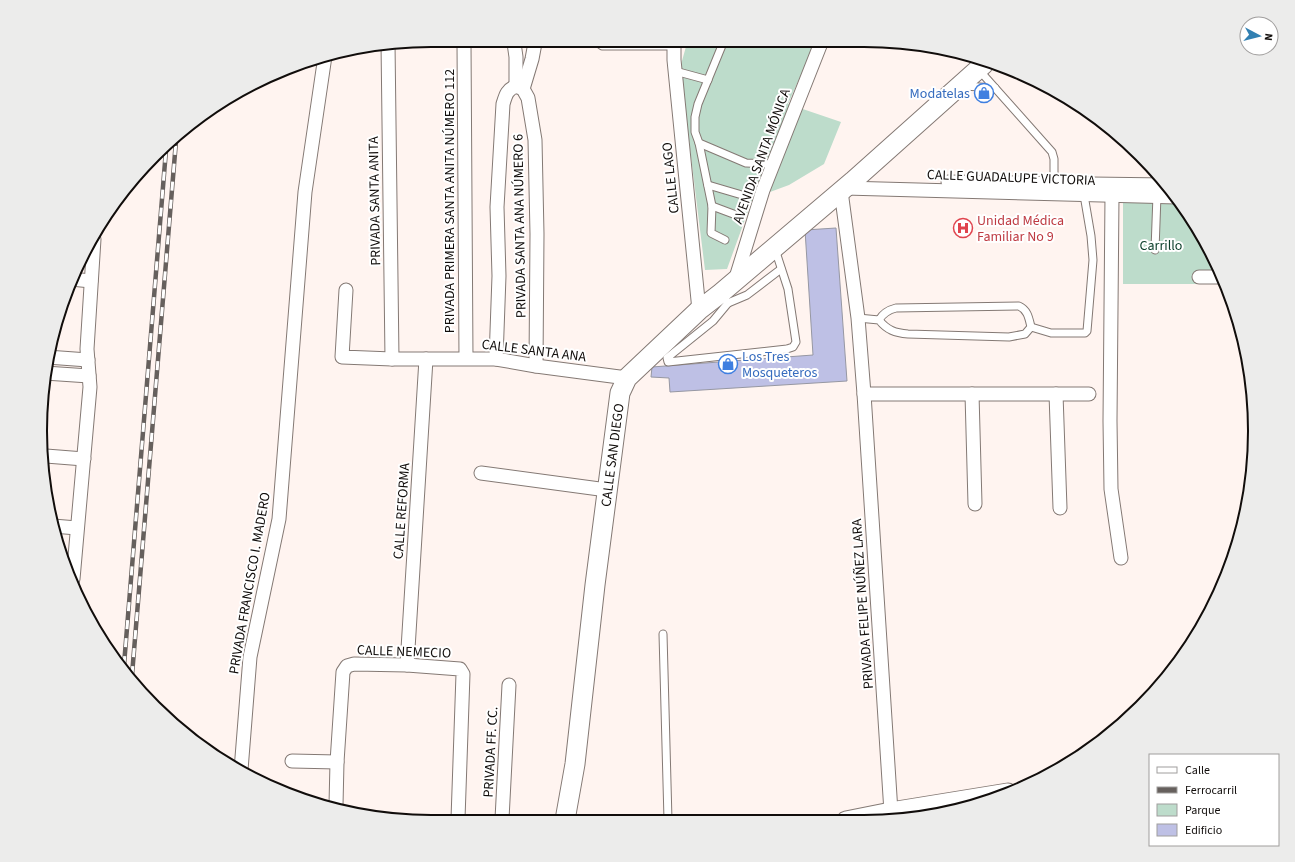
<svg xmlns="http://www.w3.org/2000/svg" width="1295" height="862" font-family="'Source Sans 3',sans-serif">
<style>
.green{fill:#bddccb}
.building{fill:#bec0e5;stroke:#9697a2}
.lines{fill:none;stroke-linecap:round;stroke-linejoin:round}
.lane-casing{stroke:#847974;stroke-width:9}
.street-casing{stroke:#847974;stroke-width:15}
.secondary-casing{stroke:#847974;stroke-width:21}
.lane{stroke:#fff;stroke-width:7}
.street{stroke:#fff;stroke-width:13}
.secondary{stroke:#fff;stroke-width:19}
.rail-casing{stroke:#66605d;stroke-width:4.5}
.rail{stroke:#fff;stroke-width:3;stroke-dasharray:9;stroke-linecap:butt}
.labels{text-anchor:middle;stroke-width:4;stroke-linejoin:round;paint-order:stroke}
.shop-label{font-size:14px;fill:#366cbe;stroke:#fff;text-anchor:end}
.street-label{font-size:14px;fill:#110d0b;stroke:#fff}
.health-label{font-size:14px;fill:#be3a42;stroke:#fff;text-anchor:start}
.park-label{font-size:14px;fill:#0b3f2a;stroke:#fff}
.rim{fill:none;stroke:#110d0b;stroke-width:2}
</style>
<rect width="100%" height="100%" fill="#fff4f0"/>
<g class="green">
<path d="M687,43H815L788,104L841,122L824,164L789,185L770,192L776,174L763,170L727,269L705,270L680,68Z"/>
<path d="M1123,202L1181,203L1215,258L1224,284H1123Z"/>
</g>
<path class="building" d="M836,228L847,381L670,392L669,378L651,377L652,367L813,355L805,230Z"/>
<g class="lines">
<g class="lane-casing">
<g id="lane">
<path d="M598,43L602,46H673"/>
<path d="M723,43L698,104L695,117V132L699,143L746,163L772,164"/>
<path d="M979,70L1052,152L1054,159V184"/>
<path d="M675,71L708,80"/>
<path d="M964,86L995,88"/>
<path d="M699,143L712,206L711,233L725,240"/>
<path d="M708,185L742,195"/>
<path d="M712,206L736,215"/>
<path d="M1155,250L1157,195"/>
<path d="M721,293L728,303L713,321L667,358L668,362L787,349L793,347L796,342L788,289L775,249"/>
<path d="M728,303L747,295L781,269"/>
<path d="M858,318L879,320C887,330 895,333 908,334L1009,337L1025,334L1031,327C1029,319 1028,310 1019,306L896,308C888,310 883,313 879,320"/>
<path d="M1031,327L1051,333H1085L1087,331L1093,260L1091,236L1084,195"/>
<path d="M663,634L668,820"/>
</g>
</g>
<g class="street-casing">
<g id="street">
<path d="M388,43L392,359"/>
<path d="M464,43L466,358"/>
<path d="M514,43L516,57V86L523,89L528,98L535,140L537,234L536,366"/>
<path d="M674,43V60L699,310"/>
<path d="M523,89L532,59L535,43"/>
<path d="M948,182L1167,185"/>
<path d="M845,188L1177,197"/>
<path d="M841,191L858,318L864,394L891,812"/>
<path d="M1112,196L1110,421L1111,489L1121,558"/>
<path d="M1199,277H1222"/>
<path d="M71,279L91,281"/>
<path d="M735,281L763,190L821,43"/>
<path d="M346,290L342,357L392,359H496L536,366L627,378"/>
<path d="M47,357L88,360"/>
<path d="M496,359L499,276L497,207L503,104C506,94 507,90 516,86"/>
<path d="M45,373L89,376"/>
<path d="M864,394H1089"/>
<path d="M972,394L975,504"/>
<path d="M1056,394L1060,508"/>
<path d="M46,456L84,459"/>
<path d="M481,473L607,490"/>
<path d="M53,526L77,528"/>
<path d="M73,579L90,387L87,349L94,239"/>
<path d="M407,665L426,359"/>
<path d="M292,761L337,762"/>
<path d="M241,770L250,657L279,519L305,192L325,56"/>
<path d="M336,805L337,762L343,672L347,666L354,664L407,665L460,669L463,674L458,819"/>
<path d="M502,819L509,685"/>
</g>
</g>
<g class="secondary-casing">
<g id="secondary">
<path id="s1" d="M565,820L575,764L595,585L620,393L627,378L699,310L721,293L853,181L984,64"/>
<path d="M846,821L891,812L1008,793"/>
</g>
</g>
<use href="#lane" class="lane"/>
<use href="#street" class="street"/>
<use href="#secondary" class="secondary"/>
<g class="rail-casing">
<g id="rail">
<path d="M124,665L166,150"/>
<path d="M132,675L176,141"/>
</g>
</g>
<use href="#rail" class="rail"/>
</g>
<defs>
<g id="shop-ring" transform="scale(1)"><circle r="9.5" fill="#fff" stroke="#3f7fe0" stroke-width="1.5"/><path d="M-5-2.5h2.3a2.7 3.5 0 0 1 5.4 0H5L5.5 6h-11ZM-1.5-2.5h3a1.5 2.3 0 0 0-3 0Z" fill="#3f7fe0"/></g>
<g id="hospital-ring" transform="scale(1)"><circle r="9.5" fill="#fff" stroke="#e0444e" stroke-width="1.5"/><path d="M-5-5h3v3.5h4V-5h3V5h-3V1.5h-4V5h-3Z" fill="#e0444e"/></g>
</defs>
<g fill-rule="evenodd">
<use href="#shop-ring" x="984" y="93"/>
<use href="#hospital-ring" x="963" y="228"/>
<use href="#shop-ring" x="728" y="364"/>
</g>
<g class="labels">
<g class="shop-label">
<text x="970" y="98">Modatelas</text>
<text x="742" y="361" text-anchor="start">Los Tres<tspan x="742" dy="16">Mosqueteros</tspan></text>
</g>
<g class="street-label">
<text transform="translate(761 156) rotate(-70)" y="5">AVENIDA SANTA MÓNICA</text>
<text transform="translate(1011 177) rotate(2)" y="5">CALLE GUADALUPE VICTORIA</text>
<text transform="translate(670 178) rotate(-96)" y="5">CALLE LAGO</text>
<text transform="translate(374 201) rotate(-91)" y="5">PRIVADA SANTA ANITA</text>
<text transform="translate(449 201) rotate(-90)" y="5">PRIVADA PRIMERA SANTA ANITA NÚMERO 112</text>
<text transform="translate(519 226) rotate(-91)" y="5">PRIVADA SANTA ANA NÚMERO 6</text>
<text transform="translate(534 350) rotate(7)" y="5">CALLE SANTA ANA</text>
<text dy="5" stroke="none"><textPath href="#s1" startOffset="368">CALLE SAN DIEGO</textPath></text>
<text transform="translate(401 511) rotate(-86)" y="5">CALLE REFORMA</text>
<text transform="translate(249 583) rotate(-80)" y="5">PRIVADA FRANCISCO I. MADERO</text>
<text transform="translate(862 604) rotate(-94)" y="5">PRIVADA FELIPE NÚÑEZ LARA</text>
<text transform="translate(404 651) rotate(2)" y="5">CALLE NEMECIO</text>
<text transform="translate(490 752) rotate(-87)" y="5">PRIVADA FF. CC.</text>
</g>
<g class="health-label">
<text x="977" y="225">Unidad Médica<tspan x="977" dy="16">Familiar No 9</tspan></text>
</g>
<g class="park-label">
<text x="1161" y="250">Carrillo</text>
</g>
</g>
<path d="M0 0H1295V862H0ZM431 47H864A384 384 0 0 1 1248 431V431A384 384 0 0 1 864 815H431A384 384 0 0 1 47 431V431A384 384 0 0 1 431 47Z" fill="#ececeb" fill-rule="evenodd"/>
<path class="rim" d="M431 47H864A384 384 0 0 1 1248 431V431A384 384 0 0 1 864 815H431A384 384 0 0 1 47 431V431A384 384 0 0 1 431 47Z"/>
<rect x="1149" y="754" width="130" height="92" fill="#ffffff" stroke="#a09e9d"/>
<rect x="1157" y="767" width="20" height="6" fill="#ffffff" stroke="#a09e9d"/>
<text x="1185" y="774" font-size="12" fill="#110d0b">Calle</text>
<rect x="1157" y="787" width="20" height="6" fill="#66605d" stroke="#a09e9d"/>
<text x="1185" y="794" font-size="12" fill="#110d0b">Ferrocarril</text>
<rect x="1157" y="804" width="20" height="12" fill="#bddccb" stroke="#a09e9d"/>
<text x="1185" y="814" font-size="12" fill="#110d0b">Parque</text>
<rect x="1157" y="824" width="20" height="12" fill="#bec0e5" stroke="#a09e9d"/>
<text x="1185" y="834" font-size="12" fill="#110d0b">Edificio</text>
<g transform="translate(1259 36) rotate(97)"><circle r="19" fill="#ffffff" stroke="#a09e9d"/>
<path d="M0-3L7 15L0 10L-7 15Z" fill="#3280b2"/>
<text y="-6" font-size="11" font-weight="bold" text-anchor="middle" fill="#110d0b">N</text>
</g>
</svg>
